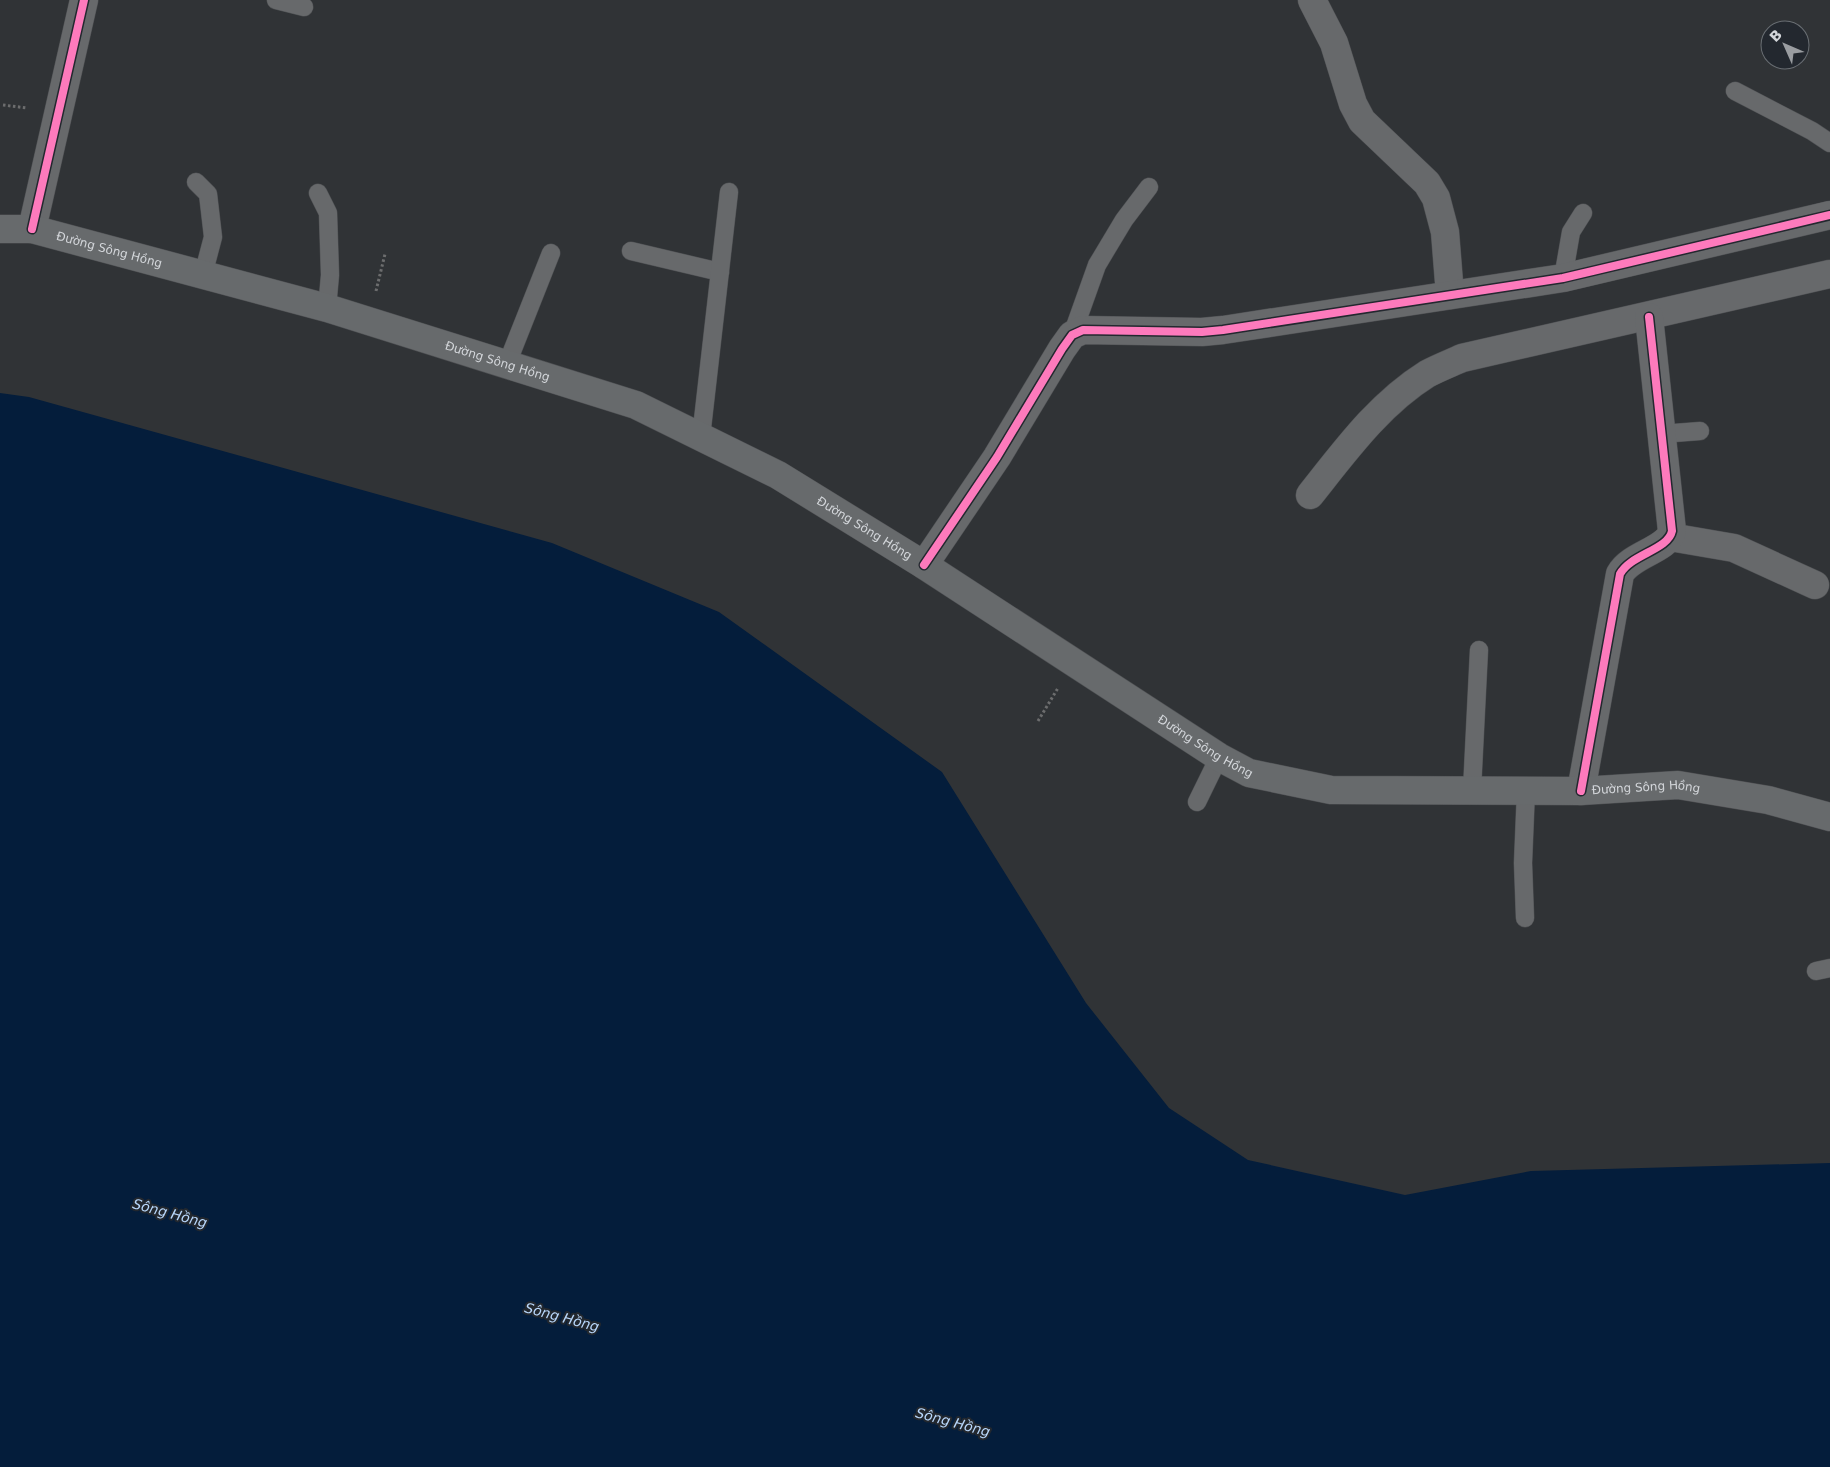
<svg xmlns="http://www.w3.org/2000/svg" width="1830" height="1467" font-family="'DejaVu Sans',sans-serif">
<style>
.water{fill:#041d3b}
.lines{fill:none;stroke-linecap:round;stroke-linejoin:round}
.lane-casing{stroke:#4e5053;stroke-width:19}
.street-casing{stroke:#4e5053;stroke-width:29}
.primary-casing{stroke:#4e5053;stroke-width:29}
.path{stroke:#6c6d6e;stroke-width:3;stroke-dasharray:2.5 2.5;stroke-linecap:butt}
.lane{stroke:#67696b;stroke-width:18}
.street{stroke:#67696b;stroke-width:28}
.primary{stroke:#676a6c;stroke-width:28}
.cycleway-casing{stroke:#23282f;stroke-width:11}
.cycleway{stroke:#fd7abc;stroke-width:8}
.labels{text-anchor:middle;stroke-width:4;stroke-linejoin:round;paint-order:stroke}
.street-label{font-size:12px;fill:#d3d6da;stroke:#23282f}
.water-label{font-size:14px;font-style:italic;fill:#b9d8fc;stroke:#23282f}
</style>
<rect width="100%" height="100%" fill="#303336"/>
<path class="water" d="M0,393L29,397L552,543L719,612L942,772L1086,1003L1169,1108L1248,1160L1405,1195L1531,1171L1830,1163V1467H0Z"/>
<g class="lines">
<g class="lane-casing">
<g id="lane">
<path d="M276,0L304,7"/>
<path d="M1735,91L1812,131L1830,143"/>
<path d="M196,182L208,194L213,237L203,275"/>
<path d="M318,193L328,213L330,275L327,308"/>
<path d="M631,251L720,272"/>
<path d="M1563,278L1571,232L1583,213"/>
<path d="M1072,335L1097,265L1124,220L1149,187"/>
<path d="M507,364L551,253"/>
<path d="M1661,434L1700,431"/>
<path d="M701,437L729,192"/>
<path d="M1472,790L1479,650"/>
<path d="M1197,802L1219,757"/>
<path d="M1525,918L1523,863L1526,790"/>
<path d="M1816,971L1830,968"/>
</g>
</g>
<g class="street-casing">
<g id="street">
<path d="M1312,0L1334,43L1353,104L1362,121L1427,183L1436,198L1445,232L1450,295"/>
<path d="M32,229L84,0"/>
<path d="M1310,495C1345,451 1379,404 1427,374C1438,368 1451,363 1462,358L1830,274"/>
<path d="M1670,537L1734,548L1815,585"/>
<path d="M924,565L997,457L1062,349L1072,335L1083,330L1202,332L1223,330L1563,278L1830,215"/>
<path d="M1581,791L1620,574C1631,554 1668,550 1672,531L1649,317"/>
</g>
</g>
<g class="primary-casing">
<g id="primary">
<path id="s1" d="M0,229H32L327,308L636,405L778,475L924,565L1219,757L1249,773L1331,790L1581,791L1678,785L1768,800L1830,817"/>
</g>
</g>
<g class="path">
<path d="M3,105L27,108"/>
<path d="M376,291L385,254"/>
<path d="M1038,721L1058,688"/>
</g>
<use href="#lane" class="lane"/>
<use href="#street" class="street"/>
<use href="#primary" class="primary"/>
<g class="cycleway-casing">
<g id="cycleway">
<path d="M32,229L84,0"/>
<path d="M924,565L997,457L1062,349L1072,335L1083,330L1202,332L1223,330L1563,278L1830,215"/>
<path d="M1581,791L1620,574C1631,554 1668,550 1672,531L1649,317"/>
</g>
</g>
<use href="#cycleway" class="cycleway"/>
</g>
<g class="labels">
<g class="street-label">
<text dy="4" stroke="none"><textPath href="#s1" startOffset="112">Đường Sông Hồng</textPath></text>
<text dy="4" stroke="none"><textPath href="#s1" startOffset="516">Đường Sông Hồng</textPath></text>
<text dy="4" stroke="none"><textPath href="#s1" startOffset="921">Đường Sông Hồng</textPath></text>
<text dy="4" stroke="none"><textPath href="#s1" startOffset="1326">Đường Sông Hồng</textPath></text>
<text dy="4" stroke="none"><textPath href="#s1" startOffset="1776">Đường Sông Hồng</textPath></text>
</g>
<g class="water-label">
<text transform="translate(170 1213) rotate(15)" y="5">Sông Hồng</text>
<text transform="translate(562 1317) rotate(15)" y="5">Sông Hồng</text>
<text transform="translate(953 1422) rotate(15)" y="5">Sông Hồng</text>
</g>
</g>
<g transform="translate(1785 45) rotate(315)"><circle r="24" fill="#23282f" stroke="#696e73"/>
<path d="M0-4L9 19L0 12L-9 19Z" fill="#9a9da1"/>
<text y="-8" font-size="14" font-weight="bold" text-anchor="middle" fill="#d3d6da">B</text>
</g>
</svg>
